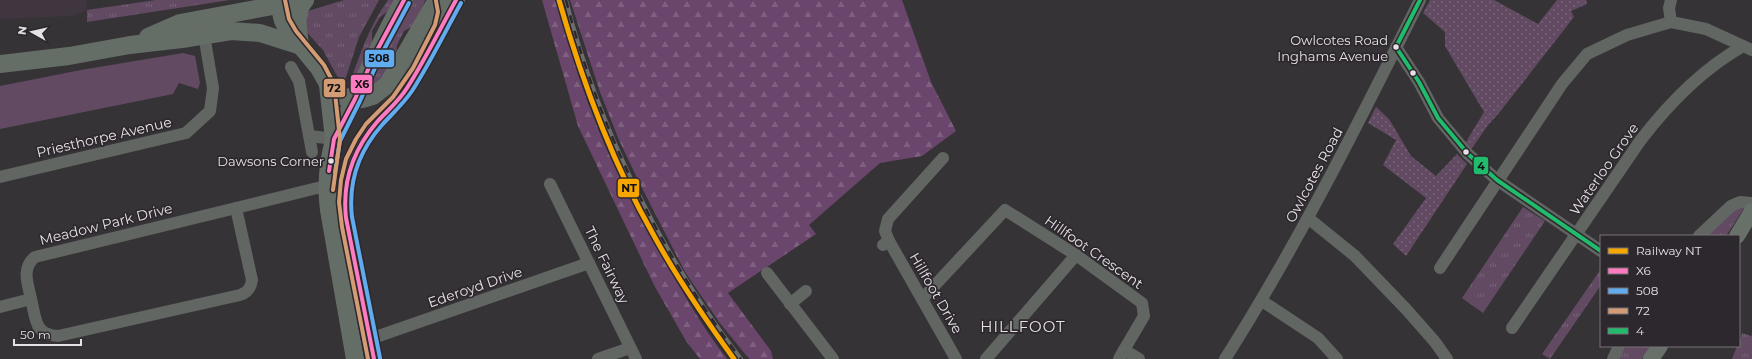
<svg xmlns="http://www.w3.org/2000/svg" width="1752" height="359" font-family="Montserrat,sans-serif">
<style>
.built{fill:#403640}
.grass{fill:url(#grass-tufts)}
.forest{fill:url(#forest-firs)}
.park{fill:url(#park-dots)}
.garden{fill:#624a63}
.lines{fill:none;stroke-linecap:round;stroke-linejoin:round}
.minor{stroke:#616662;stroke-width:12}
.major{stroke:#67716a;stroke-width:16}
.highway{stroke:#656d67;stroke-width:18}
.rail-casing{stroke:#6c6d6c;stroke-width:4}
.rail{stroke:#2d282d;stroke-width:2.5;stroke-dasharray:8;stroke-linecap:butt}
.bus-1-casing{stroke:#2d282d;stroke-width:7}
.bus-2-casing{stroke:#2d282d;stroke-width:7}
.bus-3-casing{stroke:#2d282d;stroke-width:7}
.bus-4-casing{stroke:#2d282d;stroke-width:7}
.bus-1{stroke:#fe7ac1;stroke-width:4}
.bus-2{stroke:#60acee;stroke-width:4}
.bus-3{stroke:#d39c74;stroke-width:4}
.bus-4{stroke:#20bc6c;stroke-width:4}
.rail-1-casing{stroke:#2d282d;stroke-width:8}
.rail-1{stroke:#f7a600;stroke-width:5}
.bus-dot{fill:#e5e1e5;stroke:#2d282d;stroke-width:1.5}
.labels{text-anchor:middle;stroke-width:3.5;stroke-linejoin:round;paint-order:stroke}
.bus-label{font-size:13px;fill:#e5e1e5;stroke:#2d282d;text-anchor:end}
.street-label{font-size:14px;fill:#e5e1e5;stroke:#2d282d}
.neighbourhood-label{font-size:15px;letter-spacing:1px;fill:#e5e1e5;stroke:#2d282d}
.line-badge{stroke:#2d282d;stroke-width:1.5}
.pale-badge-label{font-size:11px;text-anchor:middle;font-weight:bold;fill:#111}
</style>
<defs>
<pattern id="grass-tufts" width="24" height="20" patternUnits="userSpaceOnUse"><rect width="24" height="20" fill="#624a63"/><path d="M3 7l-1-3M5 7V3M7 7l1-3M15 17l-1-3M17 17v-4M19 17l1-3" fill="none" stroke="#786479"/></pattern>
<pattern id="forest-firs" width="22" height="20" patternUnits="userSpaceOnUse"><rect width="22" height="20" fill="#6a456c"/><path d="M5 1l3.5 6h-7zM16 11l3.5 6h-7z" fill="#7f6081"/></pattern>
<pattern id="park-dots" width="8" height="8" patternUnits="userSpaceOnUse"><rect width="8" height="8" fill="#624a63"/><path d="M2 2h.1M6 6h.1" fill="none" stroke="#786479" stroke-width="1.8" stroke-linecap="round"/></pattern>
</defs>
<rect width="100%" height="100%" fill="#363336"/>
<path class="built" d="M0,0H86L87,10L72,16L0,19Z"/>
<g class="grass">
<path d="M156,0H230L87,22V10Z"/>
<path d="M344,0H379L359,37L344,83L337,76L323,50L303,28L308,11Z"/>
<path d="M388,0H395L388,11L380,17L372,31V42L352,86L349,85C360,55 369,26 388,0Z"/>
<path d="M412,0H425L424,4L413,26L404,31L397,45L396,55L385,76L375,84L369,86Z"/>
<path d="M1746,205L1726,236H1705L1736,208Z"/>
<path d="M1523,207L1545,221L1483,313L1462,298Z"/>
<path d="M1601,269V285L1550,359L1542,354Z"/>
<path d="M1742,333L1751,336L1752,335V359H1732L1737,346H1739Z"/>
<path d="M1623,346H1651L1642,359H1617Z"/>
</g>
<g class="forest">
<path d="M542,0H556C567,40 579,80 594,118C612,167 638,214 664,259C683,293 703,328 727,359H700L686,341L654,285L578,126Z"/>
<path d="M570,0H902L931,82L956,131L922,156L880,163L809,225L816,234L728,293L771,351L773,359H750L746,355L719,322L685,272L639,182L619,140L600,92Z"/>
</g>
<g class="park">
<path d="M1430,0H1494L1538,24L1557,0H1586L1587,4L1571,11L1574,17L1499,113L1488,125L1468,154L1463,147L1484,112L1445,46V32L1423,13Z"/>
<path d="M1376,107L1389,119L1411,156L1436,176L1457,154L1467,164L1406,256L1393,244L1426,198L1383,165L1396,140L1368,123Z"/>
</g>
<path class="garden" d="M183,53L195,56L200,83L198,89L179,83L173,94L0,129V86L81,70Z"/>
<g class="lines">
<g class="minor">
<path d="M1671,22L1669,8L1671,0"/>
<path d="M1396,47L1419,82L1438,118L1468,154L1497,180L1601,251"/>
<path d="M291,67L299,81L312,152"/>
<path d="M310,136L334,139"/>
<path d="M0,177L186,133L210,111L213,88L203,29"/>
<path d="M550,184L636,359"/>
<path d="M1308,218L1355,256L1406,309L1435,342L1447,359"/>
<path d="M1699,236L1731,206L1740,202L1752,203"/>
<path d="M889,241L956,359"/>
<path d="M883,245L889,241L885,231L888,219L943,158"/>
<path d="M1440,268L1562,84L1587,54L1627,35L1671,22L1706,29L1752,50"/>
<path d="M767,273L833,359"/>
<path d="M923,298L1005,210L1076,255L1142,303L1144,316L1124,350"/>
<path d="M31,299C36,318 34,335 58,336L240,295C248,292 251,288 252,280L236,208L317,188H327"/>
<path d="M1262,301L1318,338L1337,359"/>
<path d="M790,304L806,291"/>
<path d="M0,307L31,299C28,284 21,268 35,257L236,208"/>
<path d="M1512,328L1640,141C1669,103 1701,70 1743,46"/>
<path d="M370,339L589,263"/>
<path d="M598,359L630,348"/>
<path d="M986,359L1076,255"/>
<path d="M1119,359L1124,350L1139,359"/>
<path d="M1225,359C1298,244 1359,122 1420,0"/>
<path d="M1613,359L1619,346"/>
</g>
<g class="major">
<path d="M1737,236L1752,211"/>
<path d="M1651,359L1660,346"/>
</g>
<g class="highway">
<path d="M279,4L283,21L291,34L319,68L332,91L344,97L363,99L373,96L388,84L437,0"/>
<path d="M148,37L180,23L305,0"/>
<path d="M300,44C298,28 294,13 305,0"/>
<path d="M0,64L69,56L130,45L182,39L231,31L260,33L301,46"/>
<path d="M328,85L334,139"/>
<path d="M355,359L329,210C326,187 328,162 334,140C338,126 349,112 355,99C371,65 385,32 404,0"/>
<path d="M374,359C368,327 361,295 355,263C351,243 346,223 345,203C345,182 351,159 362,142C374,122 393,107 407,88L456,0"/>
</g>
<g class="rail-casing">
<path id="rail" d="M566,0C599,129 660,253 741,359"/>
</g>
<use href="#rail" class="rail"/>
<g class="bus-1-casing">
<g id="bus-1">
<path d="M329,171L334,139L355,99L375,54L404,0"/>
<path d="M374,359L346,218C342,182 353,150 377,122C387,111 399,101 407,88C425,60 440,29 456,0"/>
</g>
</g>
<g class="bus-2-casing">
<g id="bus-2">
<path d="M335,172L340,141L360,101L380,57L409,3"/>
<path d="M380,358L352,217C348,182 359,151 382,125C392,114 404,103 412,91C430,63 445,32 461,3"/>
</g>
</g>
<g class="bus-3-casing">
<g id="bus-3">
<path d="M285,0L289,19L296,31L324,65L334,84L340,139L333,190"/>
<path d="M368,359L342,227L339,202L341,180L346,159L356,139L366,124L393,97L413,68L435,25L438,12L436,1"/>
</g>
</g>
<g class="bus-4-casing">
<g id="bus-4">
<path d="M1396,47L1419,82L1438,118L1468,154L1497,180L1601,251"/>
<path d="M1396,47L1420,0"/>
</g>
</g>
<use href="#bus-1" class="bus-1"/>
<use href="#bus-2" class="bus-2"/>
<use href="#bus-3" class="bus-3"/>
<use href="#bus-4" class="bus-4"/>
<g class="rail-1-casing">
<path id="rail-1" d="M559,0C582,81 611,160 653,234C677,278 705,319 734,359"/>
</g>
<use href="#rail-1" class="rail-1"/>
</g>
<g class="bus-dot">
<circle cx="1396" cy="47" r="3.5"/>
<circle cx="1413" cy="73" r="3.5"/>
<circle cx="1466" cy="152" r="3.5"/>
<circle cx="331" cy="161" r="3.5"/>
</g>
<g class="labels">
<g class="bus-label">
<text x="1388" y="45">Owlcotes Road<tspan x="1388" dy="16">Inghams Avenue</tspan></text>
<text x="324" y="166">Dawsons Corner</text>
</g>
<g class="street-label">
<text transform="translate(104 137) rotate(-13)" y="5">Priesthorpe Avenue</text>
<text transform="translate(1604 169) rotate(-55)" y="5">Waterloo Grove</text>
<text transform="translate(1314 175) rotate(-62)" y="5">Owlcotes Road</text>
<text transform="translate(106 224) rotate(-14)" y="5">Meadow Park Drive</text>
<text transform="translate(1094 252) rotate(35)" y="5">Hillfoot Crescent</text>
<text transform="translate(607 265) rotate(64)" y="5">The Fairway</text>
<text transform="translate(475 287) rotate(-19)" y="5">Ederoyd Drive</text>
<text transform="translate(936 293) rotate(60)" y="5">Hillfoot Drive</text>
</g>
<g class="neighbourhood-label">
<text x="1023" y="332">HILLFOOT</text>
</g>
</g>
<g class="line-badge">
<rect x="364" y="49" width="31" height="19" rx="4" fill="#60acee"/>
<rect x="350" y="74" width="23" height="20" rx="4" fill="#fe7ac1"/>
<rect x="323" y="78" width="23" height="20" rx="4" fill="#d39c74"/>
<rect x="1473" y="156" width="16" height="19" rx="4" fill="#20bc6c"/>
<rect x="617" y="178" width="23" height="20" rx="4" fill="#f7a600"/>
</g>
<g class="pale-badge-label">
<text x="379" y="62">508</text>
<text x="362" y="88">X6</text>
<text x="334" y="92">72</text>
<text x="1481" y="170">4</text>
<text x="629" y="192">NT</text>
</g>
<rect x="1600" y="235" width="140" height="112" fill="#2d282d" stroke="#777277"/>
<rect x="1608" y="248" width="20" height="6" fill="#f7a600" stroke="#777277"/>
<text x="1636" y="255" font-size="12" fill="#e5e1e5">Railway NT</text>
<rect x="1608" y="268" width="20" height="6" fill="#fe7ac1" stroke="#777277"/>
<text x="1636" y="275" font-size="12" fill="#e5e1e5">X6</text>
<rect x="1608" y="288" width="20" height="6" fill="#60acee" stroke="#777277"/>
<text x="1636" y="295" font-size="12" fill="#e5e1e5">508</text>
<rect x="1608" y="308" width="20" height="6" fill="#d39c74" stroke="#777277"/>
<text x="1636" y="315" font-size="12" fill="#e5e1e5">72</text>
<rect x="1608" y="328" width="20" height="6" fill="#20bc6c" stroke="#777277"/>
<text x="1636" y="335" font-size="12" fill="#e5e1e5">4</text>
<g transform="translate(32 32) rotate(278)" stroke="#2d282d" stroke-width="3" paint-order="stroke">
<path d="M0-3L7 15L0 10L-7 15Z" fill="#e5e1e5"/>
<text y="-6" font-size="11" font-weight="bold" text-anchor="middle" fill="#e5e1e5">N</text>
</g>
<path d="M14 339v6h67v-6" fill="none" stroke="#e5e1e5" stroke-width="2"/>
<text x="20" y="339" font-size="12" fill="#e5e1e5" stroke="#2d282d" stroke-width="3" paint-order="stroke">50 m</text>
</svg>
